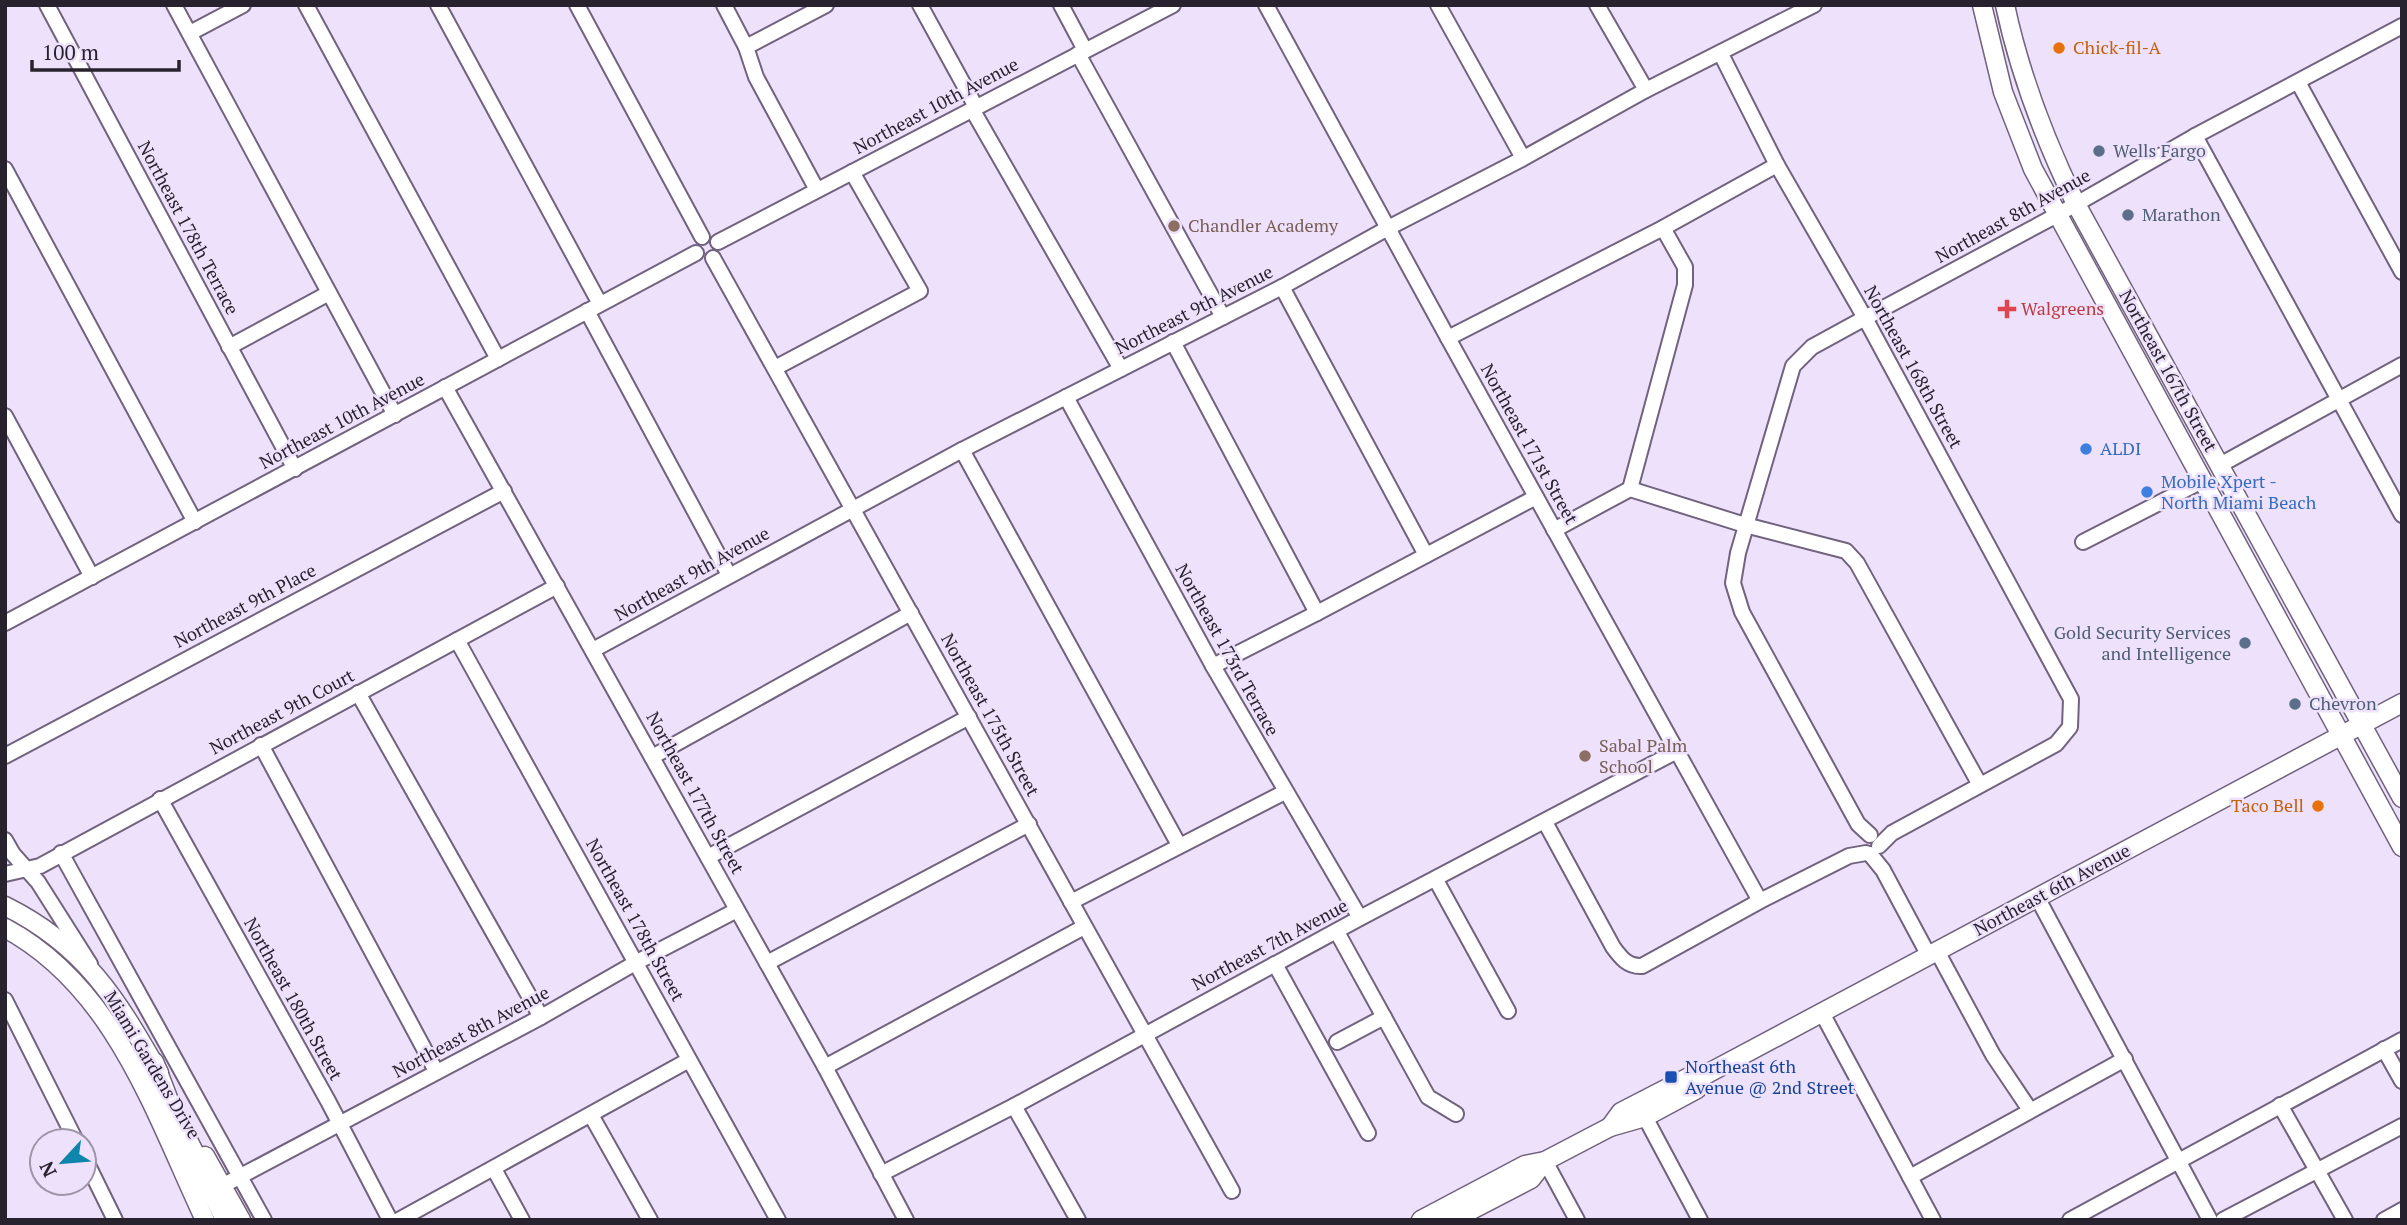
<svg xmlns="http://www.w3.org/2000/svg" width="2407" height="1225" font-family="'PT Serif',serif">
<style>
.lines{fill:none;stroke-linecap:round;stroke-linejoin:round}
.minor-casing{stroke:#71627e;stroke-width:18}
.major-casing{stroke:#71627e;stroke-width:21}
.highway-casing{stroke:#71627e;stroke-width:24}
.minor{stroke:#fff;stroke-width:14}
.major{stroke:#fff;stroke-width:18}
.highway{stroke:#fff;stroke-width:21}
.food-dot{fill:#e8710a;stroke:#eee1fb;stroke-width:2.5}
.service-dot{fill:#5c6f8a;stroke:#eee1fb;stroke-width:2.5}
.education-dot{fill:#8d6e63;stroke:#eee1fb;stroke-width:2.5}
.health-dot{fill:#e0444e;stroke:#eee1fb;stroke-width:2.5}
.shop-dot{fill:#3f7fe0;stroke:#eee1fb;stroke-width:2.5}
.transit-dot{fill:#1a4fb4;stroke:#eee1fb;stroke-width:2.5}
.labels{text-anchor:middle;stroke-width:5;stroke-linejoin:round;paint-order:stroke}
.food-label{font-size:18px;fill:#c56008;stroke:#eee1fb;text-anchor:start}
.street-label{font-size:18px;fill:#28222e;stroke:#eee1fb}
.service-label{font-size:18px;fill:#4e5e75;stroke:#eee1fb;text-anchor:start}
.education-label{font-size:18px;fill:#785e54;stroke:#eee1fb;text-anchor:start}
.health-label{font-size:18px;fill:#be3a42;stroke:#eee1fb;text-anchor:start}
.shop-label{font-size:18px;fill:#366cbe;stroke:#eee1fb;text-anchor:start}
.transit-label{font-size:18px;fill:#164399;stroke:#eee1fb;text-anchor:start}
</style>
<rect width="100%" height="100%" fill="#eee1fb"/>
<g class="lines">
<g class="minor-casing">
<g id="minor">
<path d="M47,5L295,469"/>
<path d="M174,5L395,415"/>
<path d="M306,5L498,359"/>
<path d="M438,5L600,304"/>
<path d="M577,5L702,237"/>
<path d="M724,5L746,47L756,77L817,190"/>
<path d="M920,5L976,107"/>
<path d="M1061,5L1085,50"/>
<path d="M1266,5L1448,338L1760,901"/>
<path d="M1438,5L1523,158"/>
<path d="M1597,5L1646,90"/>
<path d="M190,33L243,5"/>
<path d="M746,47L826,5"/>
<path d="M1078,54L1223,317"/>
<path d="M1721,54L1777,165L1865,318L2071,699L2070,727L2056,744L1892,833L1879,846"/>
<path d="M2298,82L2402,272"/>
<path d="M972,109L1121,369"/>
<path d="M2195,136L2402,515"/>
<path d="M5,169L195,522"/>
<path d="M718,242L1173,5"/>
<path d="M713,258L1232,1191"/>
<path d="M1282,287L1426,555"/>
<path d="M587,311L729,575"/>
<path d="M1448,338L1663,228L1777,165"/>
<path d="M1173,342L1317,613"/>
<path d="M229,347L329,293"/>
<path d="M775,368L920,291L852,172"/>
<path d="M445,387L825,1067L906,1220"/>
<path d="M1066,397L1213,666L1360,918"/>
<path d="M5,416L92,577"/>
<path d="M962,450L1179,845"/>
<path d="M2220,465L2402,365"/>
<path d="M1630,489L1685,285V267L1663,228"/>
<path d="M1554,530L1630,489L1745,525L1846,551L1857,563L1980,785"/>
<path d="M2083,542L2202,481"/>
<path d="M5,623L696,253"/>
<path d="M457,640L778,1220"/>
<path d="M593,650L962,450L1282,287L1388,228L1522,159L1646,90L1814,5"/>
<path d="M1213,666L1317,613L1536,497"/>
<path d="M358,693L541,1017"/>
<path d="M261,745L436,1071"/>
<path d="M5,756L504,491"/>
<path d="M652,757L911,613"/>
<path d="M160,799L328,1101L390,1220"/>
<path d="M1545,822L1613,947C1621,958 1628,967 1642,966L1760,901L1849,856L1866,853"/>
<path d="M1870,835L1858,824L1742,612L1733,583L1738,553L1793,366L1812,347L1865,318L2057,215L2195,136L2402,26"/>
<path d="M5,840L13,854L38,882L90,964"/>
<path d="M61,853L264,1220"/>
<path d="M1870,854L1883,870L1929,956"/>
<path d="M708,857L969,717"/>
<path d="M5,874L40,866L557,586"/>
<path d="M1436,880L1508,1011"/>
<path d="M2037,897L2210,1220"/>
<path d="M1071,902L1285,792"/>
<path d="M1337,932L1428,1097L1456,1114"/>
<path d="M1937,951L1993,1055L2030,1110"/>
<path d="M767,963L1029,824"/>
<path d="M1275,964L1368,1133"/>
<path d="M5,1000L76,1141"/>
<path d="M1822,1013L1933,1220"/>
<path d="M1337,1042L1384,1017"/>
<path d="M2384,1049L2402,1081"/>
<path d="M825,1067L1084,927"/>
<path d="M2280,1105L2345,1220"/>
<path d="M1014,1106L1078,1220"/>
<path d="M591,1115L650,1220"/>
<path d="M1645,1117L1700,1220"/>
<path d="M84,1157L115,1220"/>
<path d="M1545,1161L1577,1220"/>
<path d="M494,1169L522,1220"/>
<path d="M881,1174L1014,1106L1360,918L1677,751"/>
<path d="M1910,1177L2125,1059"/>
<path d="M222,1186L541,1017L637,962L737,910"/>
<path d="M399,1220L689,1060"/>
<path d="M2070,1220L2402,1040"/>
<path d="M2223,1220L2402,1126"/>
<path d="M2384,1220L2402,1210"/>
</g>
</g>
<g class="major-casing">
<g id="major">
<path d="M1982,5L2003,92L2033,169L2402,847"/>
<path d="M2005,5C2020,76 2045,140 2076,204L2402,798"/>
<path d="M5,906C84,945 117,999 159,1073"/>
<path d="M5,928C115,987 155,1114 205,1220"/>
<path d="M1610,1127L1621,1112L1689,1077L1703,1076L2402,703"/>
<path d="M205,1156L241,1220"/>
<path d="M1421,1220L1525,1165L1545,1161L1610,1127L1645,1117L1697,1089L1703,1076"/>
<path d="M1452,1220L1531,1179L1545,1161"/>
</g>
</g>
<g class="highway-casing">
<path id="highway" d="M153,1063L171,1110L227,1220"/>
</g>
<use href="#minor" class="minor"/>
<use href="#major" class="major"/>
<use href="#highway" class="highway"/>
</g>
<g class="food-dot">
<circle cx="2059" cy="48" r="7"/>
<circle cx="2318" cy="806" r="7"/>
</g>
<g class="service-dot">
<circle cx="2099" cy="151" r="7"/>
<circle cx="2128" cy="215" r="7"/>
<circle cx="2245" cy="643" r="7"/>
<circle cx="2295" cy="704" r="7"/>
</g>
<g class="education-dot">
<circle cx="1174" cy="226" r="7"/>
<circle cx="1585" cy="756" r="7"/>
</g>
<path class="health-dot" d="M2003.5 298.5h7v7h7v7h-7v7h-7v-7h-7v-7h7z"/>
<g class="shop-dot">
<circle cx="2086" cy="449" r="7"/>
<circle cx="2147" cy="492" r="7"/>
</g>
<rect class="transit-dot" x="1664" y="1070" width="14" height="14" rx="3.5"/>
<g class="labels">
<g class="food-label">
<text x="2073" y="54">Chick-fil-A</text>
<text x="2304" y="812" text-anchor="end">Taco Bell</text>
</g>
<g class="street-label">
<text transform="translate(936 106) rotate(-28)" y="6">Northeast 10th Avenue</text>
<text transform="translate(2013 216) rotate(-29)" y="6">Northeast 8th Avenue</text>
<text transform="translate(188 228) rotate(62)" y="6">Northeast 178th Terrace</text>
<text transform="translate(1194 310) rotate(-27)" y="6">Northeast 9th Avenue</text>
<text transform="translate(1913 367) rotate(61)" y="6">Northeast 168th Street</text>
<text transform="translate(2168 371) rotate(61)" y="6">Northeast 167th Street</text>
<text transform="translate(342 421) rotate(-28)" y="6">Northeast 10th Avenue</text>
<text transform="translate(1529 444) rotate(61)" y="6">Northeast 171st Street</text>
<text transform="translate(692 574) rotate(-29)" y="6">Northeast 9th Avenue</text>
<text transform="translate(245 606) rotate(-28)" y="6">Northeast 9th Place</text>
<text transform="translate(1227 650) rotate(61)" y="6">Northeast 173rd Terrace</text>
<text transform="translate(282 712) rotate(-28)" y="6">Northeast 9th Court</text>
<text transform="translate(990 715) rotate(61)" y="6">Northeast 175th Street</text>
<text transform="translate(695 793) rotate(61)" y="6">Northeast 177th Street</text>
<text transform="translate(2052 890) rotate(-28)" y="6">Northeast 6th Avenue</text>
<text transform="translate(635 920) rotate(61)" y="6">Northeast 178th Street</text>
<text transform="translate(1270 945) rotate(-28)" y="6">Northeast 7th Avenue</text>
<text transform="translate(293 999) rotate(61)" y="6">Northeast 180th Street</text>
<text transform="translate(471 1032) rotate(-28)" y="6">Northeast 8th Avenue</text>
<text transform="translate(152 1065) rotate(59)" y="6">Miami Gardens Drive</text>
</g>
<g class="service-label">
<text x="2113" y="157">Wells Fargo</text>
<text x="2142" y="221">Marathon</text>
<text x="2231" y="639" text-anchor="end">Gold Security Services<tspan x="2231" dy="21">and Intelligence</tspan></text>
<text x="2309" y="710">Chevron</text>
</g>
<g class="education-label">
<text x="1188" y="232">Chandler Academy</text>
<text x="1599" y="752">Sabal Palm<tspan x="1599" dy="21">School</tspan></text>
</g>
<g class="health-label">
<text x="2021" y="315">Walgreens</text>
</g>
<g class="shop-label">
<text x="2100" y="455">ALDI</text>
<text x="2161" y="488">Mobile Xpert -<tspan x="2161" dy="21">North Miami Beach</tspan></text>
</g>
<g class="transit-label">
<text x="1685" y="1073">Northeast 6th<tspan x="1685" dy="21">Avenue @ 2nd Street</tspan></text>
</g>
</g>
<rect width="2407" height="1225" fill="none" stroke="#28222e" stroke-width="14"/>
<g transform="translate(63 1162) rotate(244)"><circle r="33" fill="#eee1fb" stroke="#9f95a9" stroke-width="2"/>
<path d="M0-5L12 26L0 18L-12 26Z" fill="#0e85aa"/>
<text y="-10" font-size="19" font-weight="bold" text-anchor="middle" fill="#28222e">N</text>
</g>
<path d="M32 60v10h147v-10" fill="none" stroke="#28222e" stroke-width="3.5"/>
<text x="42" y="60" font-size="21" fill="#28222e" stroke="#eee1fb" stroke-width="5" paint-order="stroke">100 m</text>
</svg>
